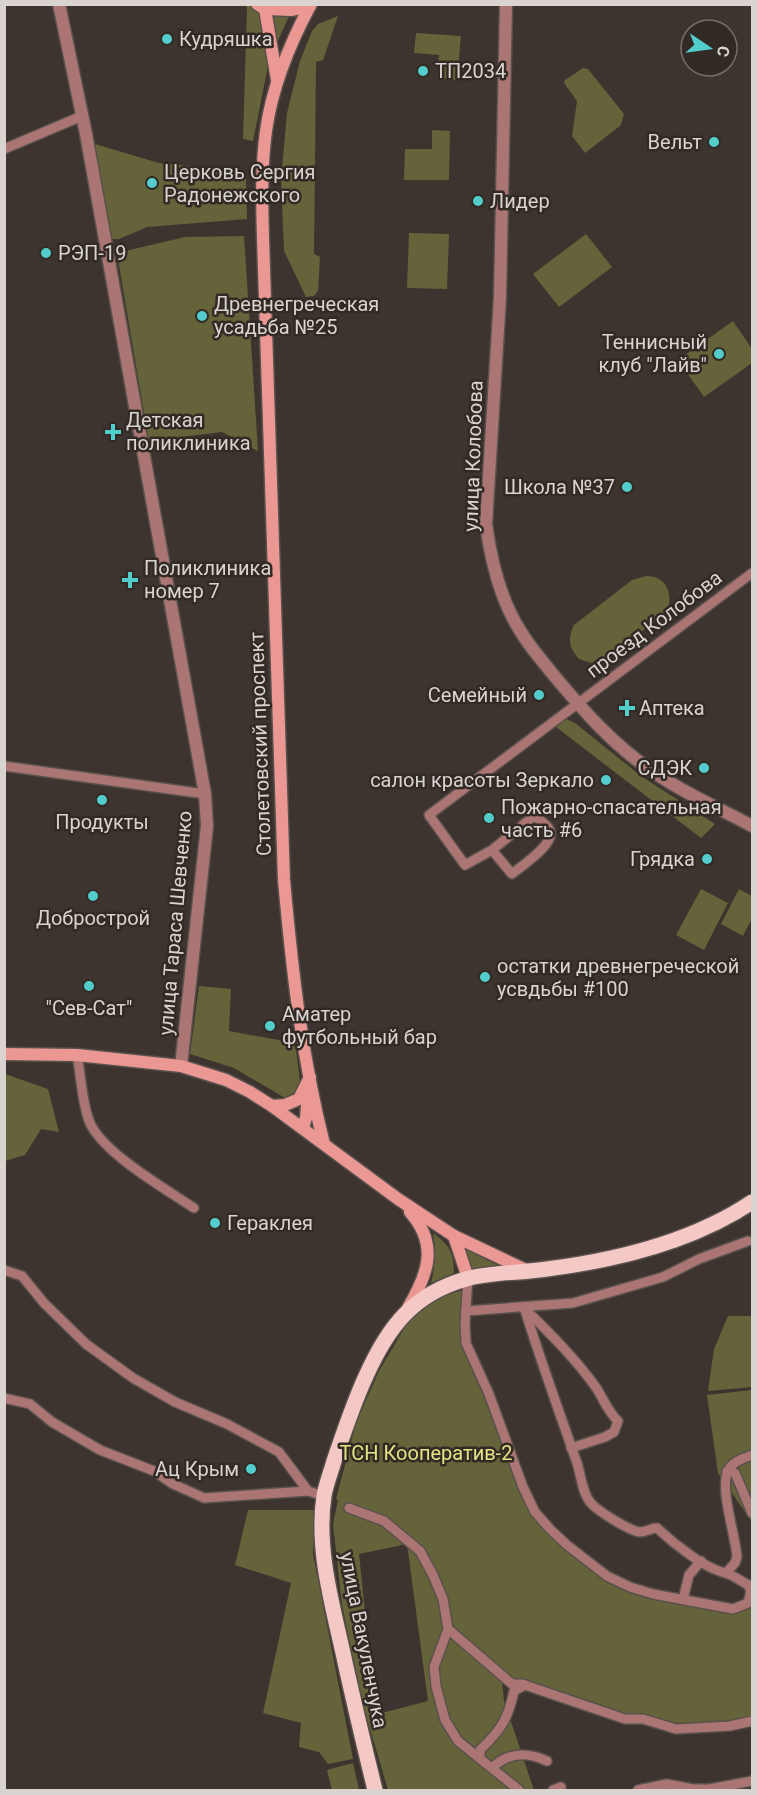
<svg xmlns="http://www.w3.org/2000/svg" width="757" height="1795" font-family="Roboto,sans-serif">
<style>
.green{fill:#646339}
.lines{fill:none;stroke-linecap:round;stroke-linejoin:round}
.minor-casing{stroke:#59514c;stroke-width:12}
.tertiary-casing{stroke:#59514c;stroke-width:15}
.secondary-casing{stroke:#59514c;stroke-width:15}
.primary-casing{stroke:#59514c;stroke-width:18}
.minor{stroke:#aa7573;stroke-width:9}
.tertiary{stroke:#aa7573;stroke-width:12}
.secondary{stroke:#eb9895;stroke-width:12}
.primary{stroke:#f4c8c5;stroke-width:15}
.poi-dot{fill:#52cdcc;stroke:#322a25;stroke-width:2}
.labels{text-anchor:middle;stroke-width:5;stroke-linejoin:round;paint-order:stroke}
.poi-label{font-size:20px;fill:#d9d4d0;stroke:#322a25;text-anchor:start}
.street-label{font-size:20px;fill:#d9d4d0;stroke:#322a25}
.park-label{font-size:20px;fill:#e4e484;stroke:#322a25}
</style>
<rect width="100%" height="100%" fill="#3d342f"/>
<g class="green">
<path d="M245,5H294L269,61L253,141L243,139L247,8Z"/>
<path d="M338,16L323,60L316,62L314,254L320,257L318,291L314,296L306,297L284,251L281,180L287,113L300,61L312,31L318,24Z"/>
<path d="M416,33L461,36L457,80L437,78L439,55L414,53Z"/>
<path d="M583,68L588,69L624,114L621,125L585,153L572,136L577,101L564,83L565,80Z"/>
<path d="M432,130L450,131L449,180H404L405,149H432Z"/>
<path d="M95,144L159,163L243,171L246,176L247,219L147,227L119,239H110Z"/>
<path d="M409,233L449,234L447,289L407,288Z"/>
<path d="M586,234L612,267L559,307L533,274Z"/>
<path d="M244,236L258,451L222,432L172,438L150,448L117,253L185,237Z"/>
<path d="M733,321L752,349V363L704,397L678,360Z"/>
<path d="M646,576C668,576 673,595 667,613L601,661L591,663L579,659C569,648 567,639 574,625L632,580Z"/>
<path d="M564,718L575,723L641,776L715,824L701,838L556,727Z"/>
<path d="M701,889L728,903L704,950L676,935Z"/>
<path d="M739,889L752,896V918L743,936L721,924Z"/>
<path d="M199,986L231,989L229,1031L295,1043L301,1089L285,1098L234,1068L190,1054Z"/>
<path d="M5,1074L48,1089L59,1132L41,1129L25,1155L5,1161Z"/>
<path d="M433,1233C449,1244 454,1253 454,1273L431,1283C435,1266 436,1250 433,1233Z"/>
<path d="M465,1249L499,1266L470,1272Z"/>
<path d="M460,1291H464L460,1327L467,1355L520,1487L582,1561L654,1597L750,1606L752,1615V1720L675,1725L628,1716L513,1680L501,1671L504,1701L534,1790H388L363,1705L374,1702L378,1714L428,1701L407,1544L359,1554L374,1697L362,1700L342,1605L333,1524L338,1500L336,1499L356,1423L379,1371L408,1322L437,1298Z"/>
<path d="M728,1316H752V1387L708,1391L714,1349Z"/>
<path d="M752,1390V1522L718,1473L707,1395Z"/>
<path d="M248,1510H315L313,1554L353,1759L328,1764L319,1752L299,1747L301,1723L263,1713L291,1583L235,1565Z"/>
<path d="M353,1763L359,1790H332L327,1770Z"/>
</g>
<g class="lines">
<g class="minor-casing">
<g id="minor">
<path d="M4,149L82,116"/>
<path d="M4,766L205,794"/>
<path d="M492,850L534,816C539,820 547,824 549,829C558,843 521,866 512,874L492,850L465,865L429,815L752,573"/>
<path d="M77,1055C81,1075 82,1105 90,1123C104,1154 166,1189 194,1208"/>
<path d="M4,1270L22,1276L44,1303L86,1344L133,1378L175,1402L227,1424L279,1452L308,1491L324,1496"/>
<path d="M468,1278L465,1323L466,1343L489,1394L523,1487L535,1512L550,1529L567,1545L607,1576L630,1587L653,1594L733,1609L748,1603L751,1591L748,1585"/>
<path d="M524,1307C540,1359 559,1411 577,1463C581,1475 582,1492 590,1502C597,1511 630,1531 640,1532C647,1532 651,1528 657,1528C673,1543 705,1569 726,1573L735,1563L737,1557C736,1537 718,1485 729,1469C734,1461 744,1458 752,1455"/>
<path d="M525,1309C549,1332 572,1355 592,1382C602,1394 606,1410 618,1421L614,1432L605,1437L571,1448"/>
<path d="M466,1311L573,1303L663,1277L699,1259L748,1241"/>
<path d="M4,1398L30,1404L52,1422L100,1450L154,1471L173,1484L204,1498L308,1491"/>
<path d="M727,1471L735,1473L752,1513"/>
<path d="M349,1508L384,1521L420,1551L433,1575L443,1599L448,1629L434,1667L436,1686L445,1720L458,1741L519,1790"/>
<path d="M726,1573C736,1576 745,1585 752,1586"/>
<path d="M683,1599L689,1575L701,1561"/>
<path d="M448,1629L512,1684H522L625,1719H643L676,1729L730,1726L752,1721"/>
<path d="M480,1758V1750C501,1730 508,1719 514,1691L525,1685"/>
<path d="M492,1768C508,1752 528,1752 547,1761"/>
<path d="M553,1790L561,1787"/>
<path d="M638,1790L667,1784L693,1789H709L752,1781"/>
</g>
</g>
<g class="tertiary-casing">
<g id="tertiary">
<path d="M59,4L86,134L205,794L207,826L181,1066"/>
<path d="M506,4L500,297L486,524C491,561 500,600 521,632C529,646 541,659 551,672C582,709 612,744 652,771C683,793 719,808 752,826"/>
</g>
</g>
<g class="secondary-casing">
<g id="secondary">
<path d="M257,4L265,9L277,80"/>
<path d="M311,4C290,43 272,87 266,131C261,167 262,203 263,238L284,880C292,969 302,1058 324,1144"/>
<path d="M265,9L292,10L310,6"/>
<path d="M4,1054L77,1055L181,1066L226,1080L250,1092L272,1106L398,1199L454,1236L528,1271"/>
<path d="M272,1106L285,1105L299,1099L310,1077"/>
<path d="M303,1127L306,1118L308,1093"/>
<path d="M454,1236L468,1278"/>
<path d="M408,1308C428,1274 439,1245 410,1212"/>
</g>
</g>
<g class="primary-casing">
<path id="primary" d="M375,1790C364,1745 353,1699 343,1653C332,1603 316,1548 324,1496C326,1484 331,1472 334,1461C344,1432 353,1404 366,1376C388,1327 413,1294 466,1279C491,1272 521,1273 547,1269C618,1260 692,1242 752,1202"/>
</g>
<use href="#minor" class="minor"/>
<use href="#tertiary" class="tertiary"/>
<use href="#secondary" class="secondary"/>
<use href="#primary" class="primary"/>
</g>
<g class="poi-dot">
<circle cx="167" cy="39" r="6"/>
<circle cx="423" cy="71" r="6"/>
<circle cx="714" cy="142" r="6"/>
<circle cx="152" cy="183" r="6"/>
<circle cx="478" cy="201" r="6"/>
<circle cx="46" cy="253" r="6"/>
<circle cx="202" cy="316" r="6"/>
<circle cx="719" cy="354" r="6"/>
<path d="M110 423h6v6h6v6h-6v6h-6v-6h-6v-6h6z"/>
<circle cx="627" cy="487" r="6"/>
<path d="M127 571h6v6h6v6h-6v6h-6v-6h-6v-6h6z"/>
<circle cx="539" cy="695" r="6"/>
<path d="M624 699h6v6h6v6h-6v6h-6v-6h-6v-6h6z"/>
<circle cx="704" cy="768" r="6"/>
<circle cx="606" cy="780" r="6"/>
<circle cx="102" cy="800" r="6"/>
<circle cx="489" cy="818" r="6"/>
<circle cx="707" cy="859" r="6"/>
<circle cx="93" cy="896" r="6"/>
<circle cx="485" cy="977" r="6"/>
<circle cx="89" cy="986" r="6"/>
<circle cx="270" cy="1026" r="6"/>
<circle cx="215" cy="1223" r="6"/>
<circle cx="251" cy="1469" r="6"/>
</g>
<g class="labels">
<g class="poi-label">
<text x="179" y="46">Кудряшка</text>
<text x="435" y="78">ТП2034</text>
<text x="702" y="149" text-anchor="end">Вельт</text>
<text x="164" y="179">Церковь Сергия<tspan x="164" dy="23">Радонежского</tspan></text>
<text x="490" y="208">Лидер</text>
<text x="58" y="260">РЭП-19</text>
<text x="214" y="311">Древнегреческая<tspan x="214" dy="23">усадьба №25</tspan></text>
<text x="707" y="349" text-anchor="end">Теннисный<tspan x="707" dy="23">клуб "Лайв"</tspan></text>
<text x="126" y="427">Детская<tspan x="126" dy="23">поликлиника</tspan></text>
<text x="615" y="494" text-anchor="end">Школа №37</text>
<text x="144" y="575">Поликлиника<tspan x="144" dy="23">номер 7</tspan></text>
<text x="527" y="702" text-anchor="end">Семейный</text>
<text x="639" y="715">Аптека</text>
<text x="692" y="775" text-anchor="end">СДЭК</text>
<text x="594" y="787" text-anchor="end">салон красоты Зеркало</text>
<text x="501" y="814">Пожарно-спасательная<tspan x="501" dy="23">часть #6</tspan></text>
<text x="102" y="829" text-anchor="middle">Продукты</text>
<text x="695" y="866" text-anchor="end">Грядка</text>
<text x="93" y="925" text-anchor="middle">Добрострой</text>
<text x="497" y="973">остатки древнегреческой<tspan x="497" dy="23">усвдьбы #100</tspan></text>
<text x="89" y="1015" text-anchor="middle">"Сев-Сат"</text>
<text x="282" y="1021">Аматер<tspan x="282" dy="23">футбольный бар</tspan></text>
<text x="227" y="1230">Гераклея</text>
<text x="239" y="1476" text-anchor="end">Ац Крым</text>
</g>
<g class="street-label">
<text transform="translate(473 456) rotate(-88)" y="7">улица Колобова</text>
<text transform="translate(654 624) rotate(-37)" y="7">проезд Колобова</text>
<text transform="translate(260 744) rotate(-92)" y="7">Столетовский проспект</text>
<text transform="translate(175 923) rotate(-85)" y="7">улица Тараса Шевченко</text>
<text transform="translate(364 1640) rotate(79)" y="7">улица Вакуленчука</text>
</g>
<g class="park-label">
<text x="426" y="1460">ТСН Кооператив-2</text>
</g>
</g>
<rect width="757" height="1795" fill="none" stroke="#d9d4d0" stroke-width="12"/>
<g transform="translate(709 48) rotate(103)"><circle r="28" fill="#322a25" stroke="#756e69" stroke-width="1.5"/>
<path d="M0-4.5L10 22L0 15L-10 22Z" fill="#52cdcc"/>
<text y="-9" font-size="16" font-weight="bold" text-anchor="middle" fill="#d9d4d0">С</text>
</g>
</svg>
